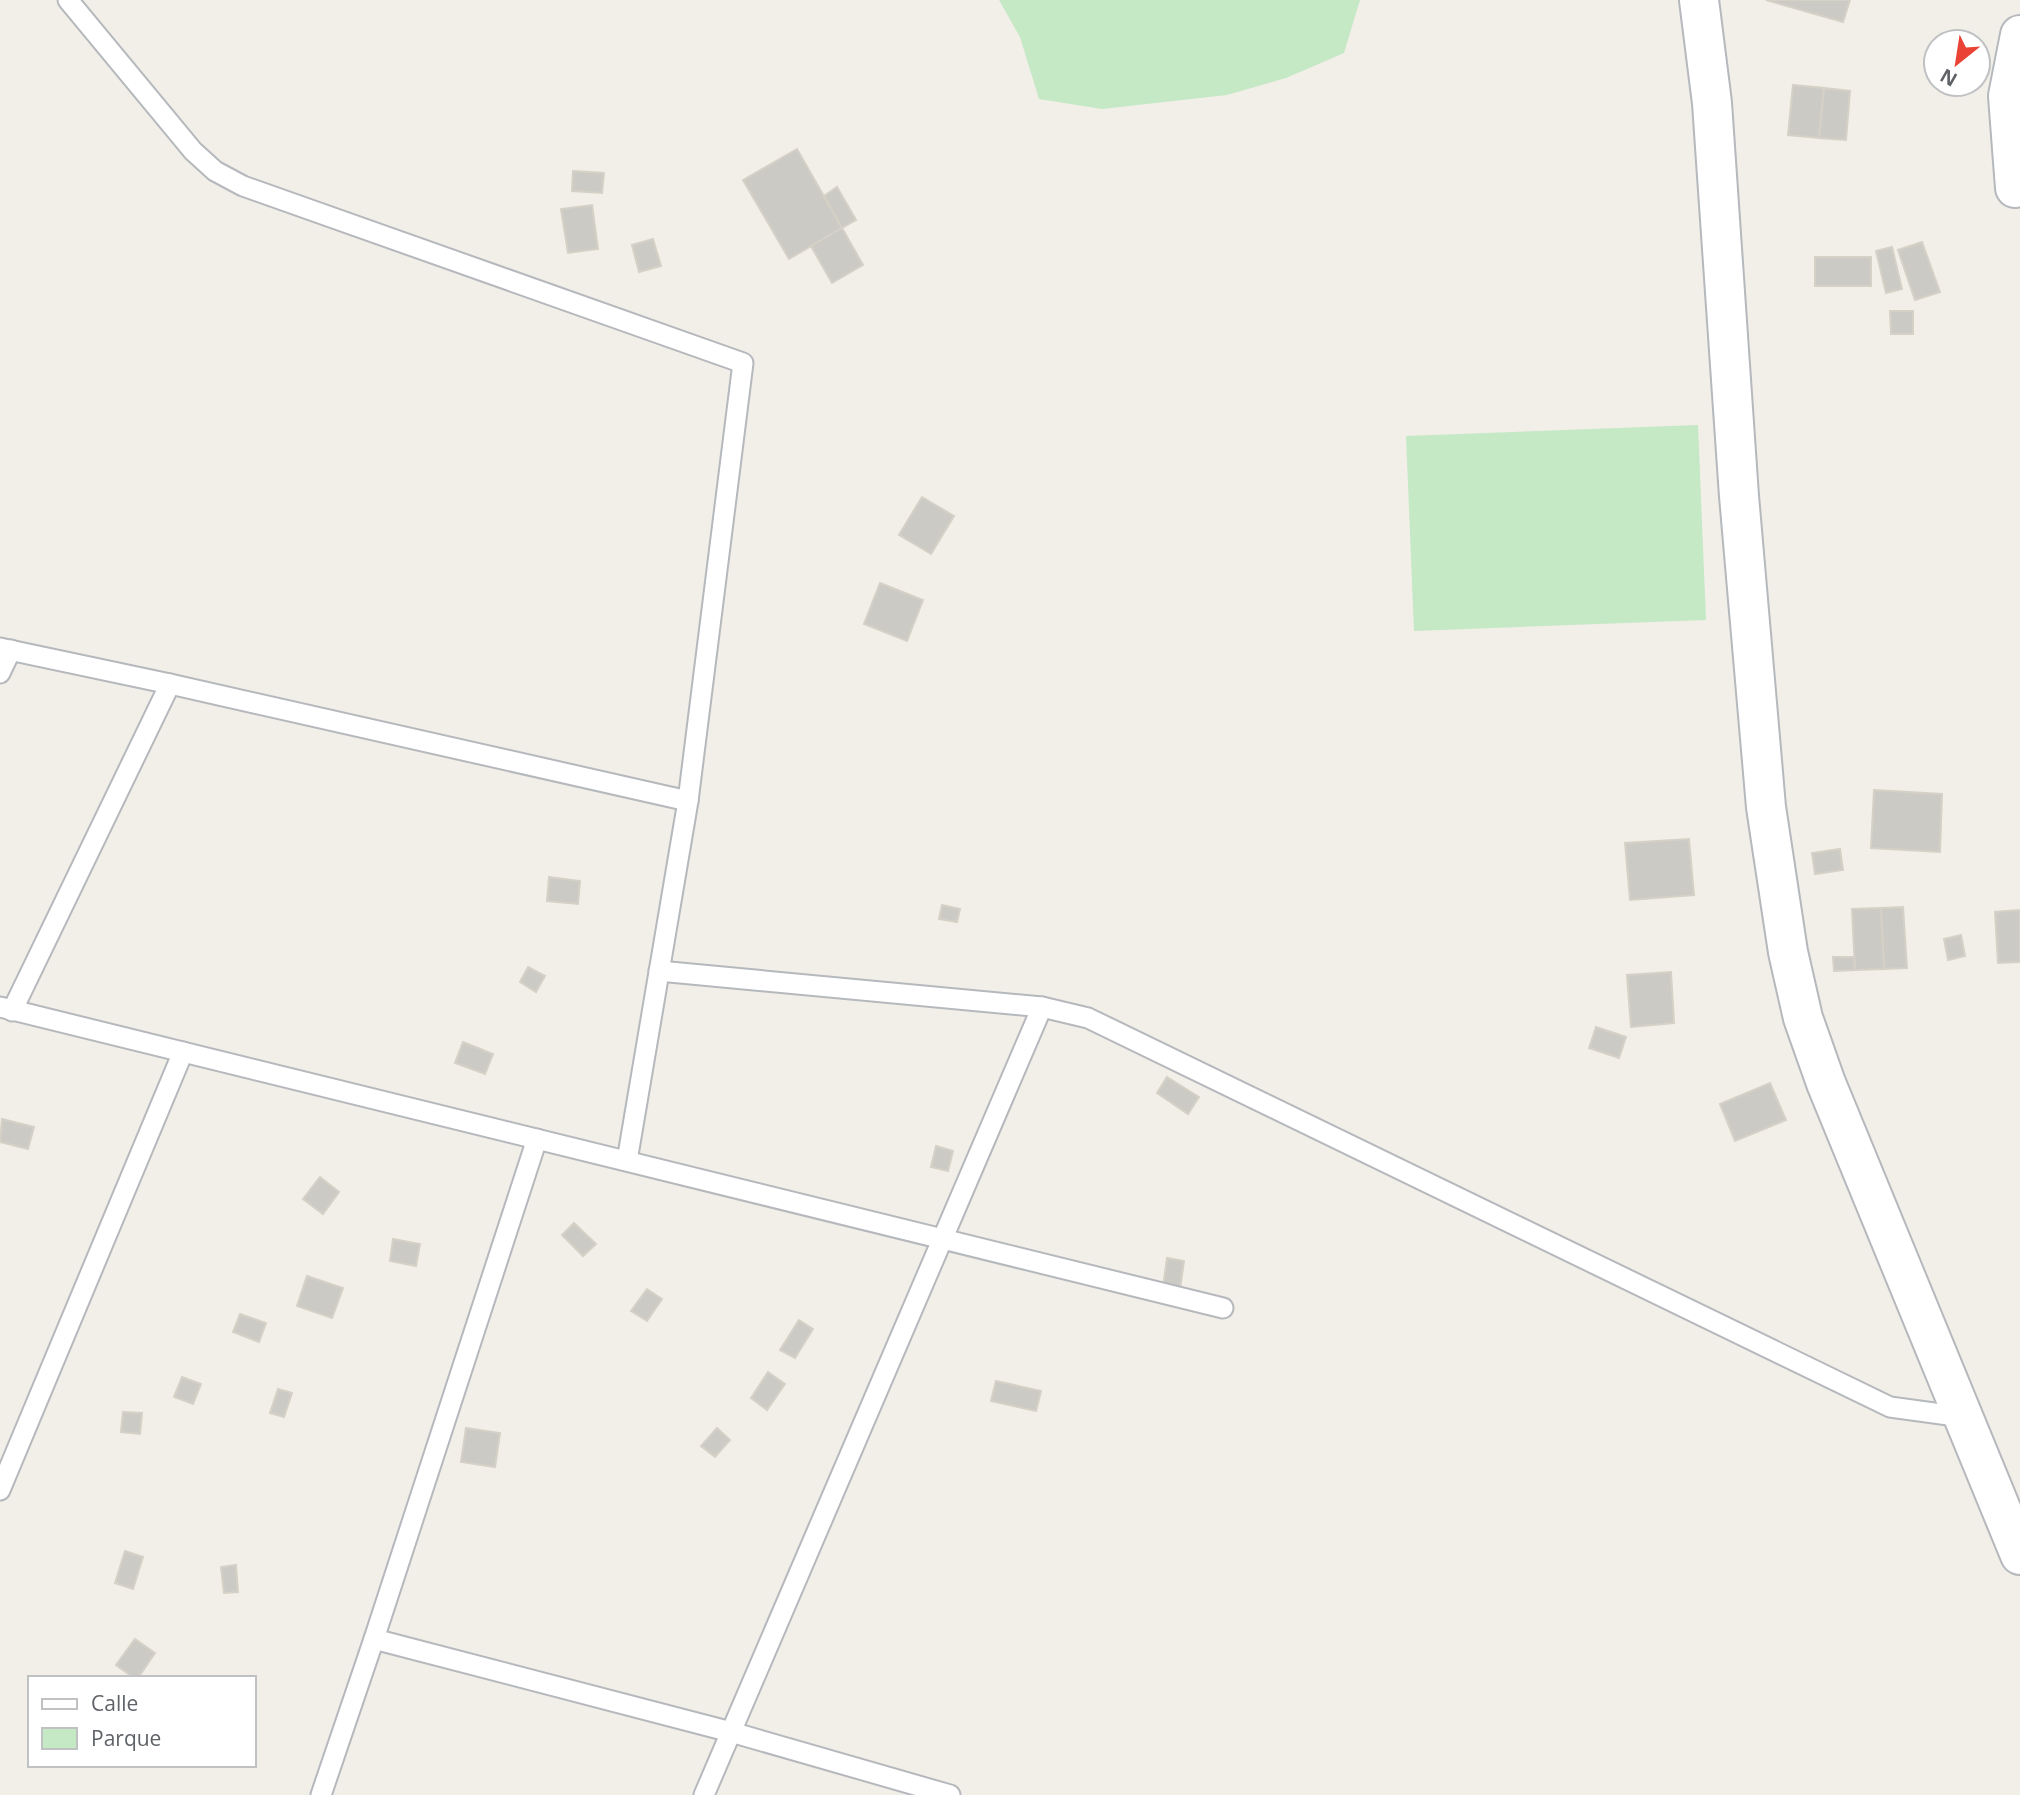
<svg xmlns="http://www.w3.org/2000/svg" width="2020" height="1795" font-family="'Open Sans',sans-serif">
<style>
.green{fill:#c5e8c5}
.building{fill:#cccac5;stroke:#d6d1c6;stroke-width:2}
.lines{fill:none;stroke-linecap:round;stroke-linejoin:round}
.service-casing{stroke:#b5b8bc;stroke-width:23}
.minor-casing{stroke:#b5b8bc;stroke-width:42}
.tertiary-casing{stroke:#b5b8bc;stroke-width:42}
.service{stroke:#fff;stroke-width:19}
.minor{stroke:#fff;stroke-width:38}
.tertiary{stroke:#fff;stroke-width:38}
</style>
<rect width="100%" height="100%" fill="#f1efe8"/>
<g class="green">
<path d="M999,0H1360L1344,53L1286,78L1227,95L1102,109L1039,99L1020,37Z"/>
<path d="M1698,425L1706,620L1414,631L1406,436Z"/>
</g>
<g class="building">
<path d="M1766,0H1850L1843,22Z"/>
<path d="M1793,85L1824,88L1819,138L1788,135Z"/>
<path d="M1824,88L1850,91L1846,140L1819,138Z"/>
<path d="M797,149L842,228L789,259L743,180Z"/>
<path d="M573,171L604,173L602,193L572,191Z"/>
<path d="M837,187L856,220L842,228L824,196Z"/>
<path d="M592,205L598,249L568,253L561,209Z"/>
<path d="M842,228L863,265L832,283L811,246Z"/>
<path d="M653,239L661,266L639,272L632,245Z"/>
<path d="M1922,242L1940,292L1915,300L1898,250Z"/>
<path d="M1892,247L1902,289L1886,293L1876,251Z"/>
<rect x="1815" y="257" width="56" height="29"/>
<path d="M1890,311H1913V334H1891Z"/>
<path d="M922,497L954,516L931,554L899,535Z"/>
<path d="M880,583L923,600L907,641L864,624Z"/>
<path d="M1874,790L1942,794L1940,852L1871,848Z"/>
<path d="M1689,839L1694,895L1630,900L1625,843Z"/>
<path d="M1840,849L1843,870L1815,874L1812,853Z"/>
<path d="M549,877L580,881L578,904L547,901Z"/>
<path d="M942,905L960,909L957,922L939,919Z"/>
<path d="M1903,907L1907,968L1884,969L1881,908Z"/>
<path d="M1881,908L1884,969L1855,970L1852,909Z"/>
<path d="M2020,910V962L1998,963L1995,912Z"/>
<path d="M1961,935L1965,956L1948,960L1944,939Z"/>
<path d="M1833,957H1854L1855,970L1834,971Z"/>
<path d="M528,967L545,976L536,992L520,982Z"/>
<path d="M1671,972L1674,1023L1631,1027L1627,975Z"/>
<path d="M1596,1027L1626,1037L1619,1058L1589,1048Z"/>
<path d="M463,1042L493,1054L485,1074L455,1063Z"/>
<path d="M1167,1077L1199,1097L1188,1114L1157,1093Z"/>
<path d="M1770,1083L1786,1120L1735,1141L1720,1104Z"/>
<path d="M2,1119L34,1127L28,1149L0,1142Z"/>
<path d="M936,1146L953,1151L948,1171L931,1167Z"/>
<path d="M320,1177L339,1192L323,1214L303,1199Z"/>
<path d="M574,1223L596,1244L583,1256L562,1235Z"/>
<path d="M393,1239L420,1244L416,1266L390,1261Z"/>
<path d="M1167,1258L1184,1261L1180,1289L1163,1287Z"/>
<path d="M307,1276L343,1288L332,1318L297,1306Z"/>
<path d="M647,1289L662,1299L647,1321L631,1311Z"/>
<path d="M240,1314L266,1323L259,1342L233,1332Z"/>
<path d="M799,1320L813,1329L795,1358L780,1350Z"/>
<path d="M768,1372L785,1384L767,1410L751,1398Z"/>
<path d="M182,1377L201,1384L193,1404L174,1397Z"/>
<path d="M996,1381L1041,1391L1036,1411L991,1401Z"/>
<path d="M278,1389L292,1393L284,1417L270,1413Z"/>
<path d="M123,1412L142,1413L140,1434L121,1432Z"/>
<path d="M466,1428L500,1433L495,1467L461,1462Z"/>
<path d="M717,1428L730,1440L715,1457L701,1446Z"/>
<path d="M125,1551L143,1557L133,1589L115,1583Z"/>
<path d="M236,1565L238,1592L224,1593L221,1567Z"/>
<path d="M135,1639L155,1653L138,1678H134L116,1665Z"/>
</g>
<g class="lines">
<g class="service-casing">
<g id="service">
<path d="M68,0L193,151L215,171L243,186L743,363L688,801L627,1161"/>
<path d="M0,648L170,684L688,801"/>
<path d="M0,673L11,650"/>
<path d="M659,971L1042,1007L1088,1018L1890,1407L1963,1417"/>
<path d="M0,1007L1223,1308"/>
<path d="M12,1011L170,684"/>
<path d="M0,1490L183,1052"/>
<path d="M374,1639L731,1732L950,1795"/>
<path d="M321,1795L374,1639L537,1139"/>
<path d="M704,1795L1042,1007"/>
</g>
</g>
<g class="minor-casing">
<path id="minor" d="M2015,188L2008,96L2020,35"/>
</g>
<g class="tertiary-casing">
<path id="tertiary" d="M1699,0L1712,103L1739,496L1766,807L1788,952L1803,1018L1826,1083L2020,1555"/>
</g>
<use href="#service" class="service"/>
<use href="#minor" class="minor"/>
<use href="#tertiary" class="tertiary"/>
</g>
<rect x="28" y="1676" width="228" height="91" fill="#ffffff" stroke="#bfc1c3" stroke-width="2"/>
<rect x="42" y="1699" width="35" height="10" fill="#ffffff" stroke="#bfc1c3" stroke-width="2"/>
<text x="91" y="1711" font-size="21" fill="#5f6368">Calle</text>
<rect x="42" y="1728" width="35" height="21" fill="#c5e8c5" stroke="#bfc1c3" stroke-width="2"/>
<text x="91" y="1746" font-size="21" fill="#5f6368">Parque</text>
<g transform="translate(1957 63) rotate(210)"><circle r="33" fill="#ffffff" stroke="#bfc1c3" stroke-width="2"/>
<path d="M0-5L12 26L0 18L-12 26Z" fill="#ea4335"/>
<text y="-10" font-size="19" font-weight="bold" text-anchor="middle" fill="#5f6368">N</text>
</g>
</svg>
